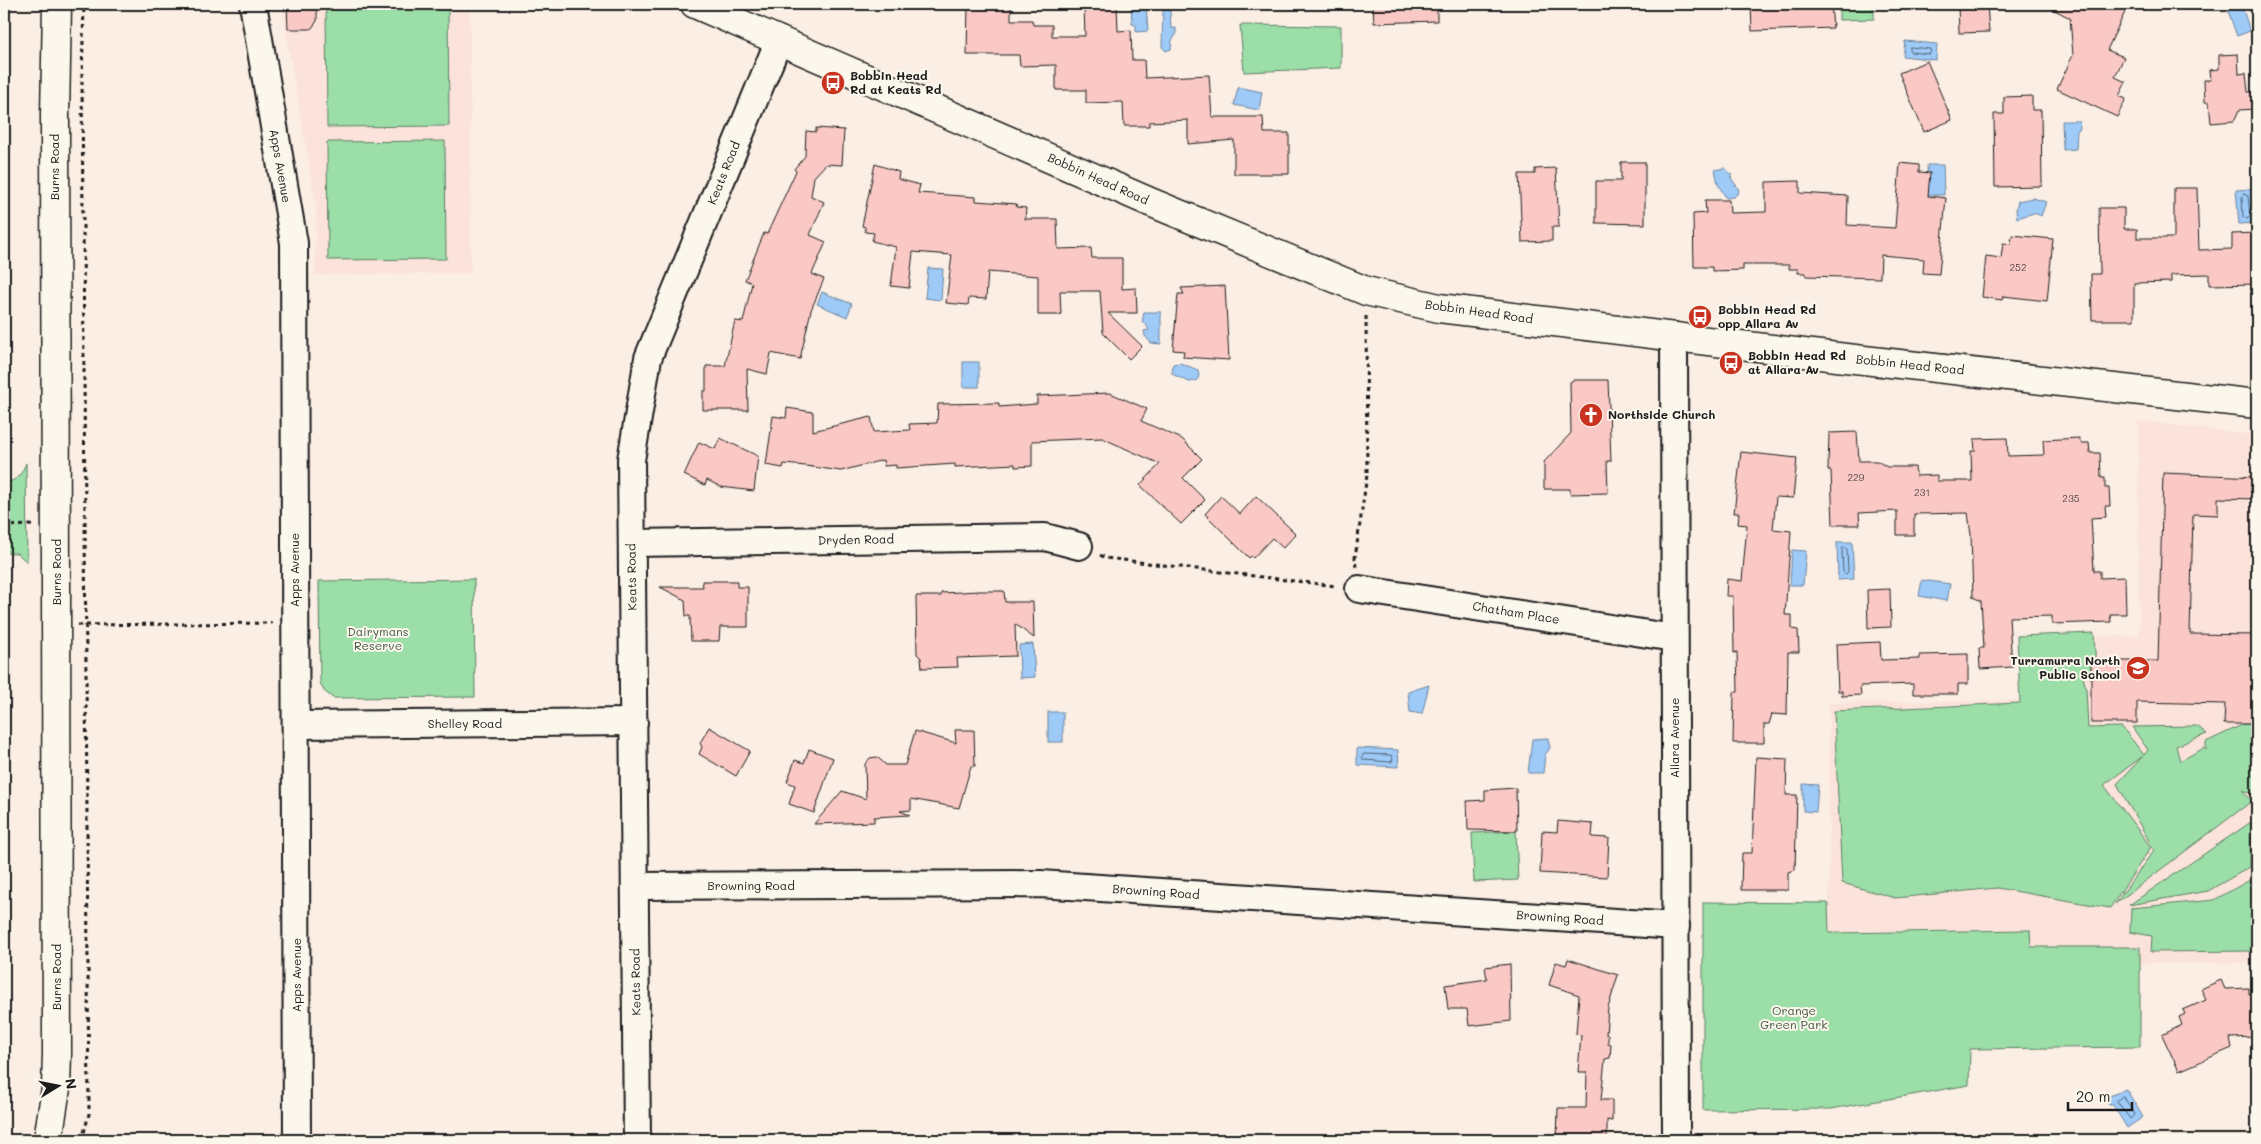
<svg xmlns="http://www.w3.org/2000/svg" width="2261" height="1144" font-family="Mali,sans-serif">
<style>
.built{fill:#fbe3db}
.green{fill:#9cdea8;stroke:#5c7d62}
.water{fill:#9ecaf8;stroke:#6a84a0}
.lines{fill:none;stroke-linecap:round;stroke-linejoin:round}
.shore{stroke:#506274;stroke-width:1}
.building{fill:#fac9c5;stroke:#1c1c1c}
.minor-casing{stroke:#1c1c1c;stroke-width:30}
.major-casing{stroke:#1c1c1c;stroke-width:31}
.path{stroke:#1c1c1c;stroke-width:3;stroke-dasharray:4 4;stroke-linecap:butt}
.minor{stroke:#fbf7ec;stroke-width:26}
.major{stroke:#fbf7ec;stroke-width:28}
.labels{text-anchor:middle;stroke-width:4;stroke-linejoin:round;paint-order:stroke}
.number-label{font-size:10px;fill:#544746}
.poi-label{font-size:12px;font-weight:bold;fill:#1c1c1c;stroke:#fbf7ec;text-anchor:start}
.street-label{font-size:12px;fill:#1c1c1c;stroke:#fbf7ec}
.park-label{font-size:12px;fill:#425646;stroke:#fbf7ec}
</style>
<rect width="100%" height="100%" fill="#fbeee4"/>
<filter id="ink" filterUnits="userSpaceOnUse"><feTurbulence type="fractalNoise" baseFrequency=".02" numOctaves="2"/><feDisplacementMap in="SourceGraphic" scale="10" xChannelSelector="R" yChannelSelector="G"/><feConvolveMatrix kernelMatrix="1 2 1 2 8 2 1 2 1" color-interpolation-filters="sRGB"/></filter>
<g filter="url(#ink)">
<g class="built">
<path d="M281,4H470L471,273L315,275L316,205Z"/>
<path d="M2138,421L2257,435V963H2140V947H2031L2030,930L1829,933V703L2019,700V636H2139Z"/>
</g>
<g class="green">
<path d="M326,4H448L449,126L327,127Z"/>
<path d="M1839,4H1874V19L1839,20Z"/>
<path d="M1240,25L1341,26V68L1244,72Z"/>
<path d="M445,141L446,259L328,260L327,142Z"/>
<path d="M26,463L27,562L17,553H4V482C17,482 21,475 26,463Z"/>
<path d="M474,579L475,697L333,698L324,691L320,683L319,581Z"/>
<path d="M2094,633L2096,671L2082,672L2086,689L2088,728L2122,727L2144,755L2148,750L2132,727L2197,726L2207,734L2176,746L2180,761L2204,748L2206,750V742L2244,724H2257V796L2241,789L2252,801L2115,904L2154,850L2117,784L2143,756L2104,785L2151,847L2110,908L1997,888L1895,898L1842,883L1834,711L2020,703L2017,636Z"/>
<path d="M2251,822L2250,867L2208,891L2129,905Z"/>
<path d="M1516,831L1518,880L1474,882L1472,833Z"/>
<path d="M2257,876V951L2151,952L2152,936L2130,932L2131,908L2214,900Z"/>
<path d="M1703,902L1828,903L1829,933L2030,930L2031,947H2140V1047L1970,1049L1969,1085L1831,1109L1703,1110Z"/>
</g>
<g class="water">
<path d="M1131,4H1146L1148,31L1136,32V25L1132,24Z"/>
<path d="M2241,4L2250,31L2237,36L2227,8Z"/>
<path d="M1167,10L1170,11L1171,28H1176V35L1172,40L1171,49L1166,51L1162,47L1163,11Z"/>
<path d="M1905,41L1937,44L1936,60L1903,56Z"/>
<path d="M1238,87L1262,92L1259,110L1234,105Z"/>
<path d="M2062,121H2079L2080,128L2077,131L2076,149L2063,150Z"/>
<path d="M1927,165H1943L1944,195H1928Z"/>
<path d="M1724,168L1732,175L1731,178L1738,188L1739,192L1734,197L1726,198L1718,184L1715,170Z"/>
<path d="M2252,189L2255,223L2239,224L2236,190Z"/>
<path d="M2033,198L2046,202L2041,216L2034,213L2017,218L2016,210L2018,201Z"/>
<path d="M928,268L943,269L941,300L925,298Z"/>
<path d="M822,292L852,304L847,317L817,304Z"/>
<path d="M1144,312H1161V344L1151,343L1145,336L1144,331L1149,330L1145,323H1142Z"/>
<rect x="963" y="362" width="16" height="25"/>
<path d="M1180,363L1198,370L1199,377L1196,381L1189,382L1172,374L1173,364Z"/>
<path d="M1837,542H1852L1854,579L1838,580Z"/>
<path d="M1792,550L1806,551L1803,585H1790Z"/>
<path d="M1922,580L1950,584L1947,601L1919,596Z"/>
<path d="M1033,644L1035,677L1020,678L1019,645Z"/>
<path d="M1429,685L1422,714L1410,712L1408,692Z"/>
<rect x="1048" y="712" width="15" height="30"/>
<path d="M1548,738L1550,748L1545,755L1543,773H1528L1532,739Z"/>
<path d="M1357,748L1398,750L1399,767L1357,765Z"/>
<path d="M1803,784L1818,785L1816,812L1803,811Z"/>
<path d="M2126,1089L2143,1117L2127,1128L2113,1105H2109L2105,1098Z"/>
</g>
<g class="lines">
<g class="shore">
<path d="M1910,47L1930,49L1931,52L1929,54L1911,52Z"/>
<path d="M2244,194L2248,196L2250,216L2248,219L2243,217L2242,197Z"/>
<path d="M1844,547L1847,549L1848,572L1846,574L1843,572L1842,549Z"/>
<path d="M1364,754L1391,755L1393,760L1391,762L1364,760L1362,758Z"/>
<path d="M2123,1096L2135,1114L2130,1119L2117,1101Z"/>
</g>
</g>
<g class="building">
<path d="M287,4H317V21L311,29H288Z"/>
<path d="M968,4H1011V20H1032L1033,25H1052V36H1085L1084,5H1117L1118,31L1131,30L1132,60H1144L1145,78L1209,75L1212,117H1263L1264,133H1289V174H1234V140L1188,144V120L1149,122V126H1124L1123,102L1086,103V90H1056V65L1020,66L1019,55H967Z"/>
<path d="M1373,4H1437V21L1374,23Z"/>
<path d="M1751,4H1831L1833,28L1752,31Z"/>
<path d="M1958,4H1987L1989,32L1959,33Z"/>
<path d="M2043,4H2112L2126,10L2107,50L2124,57L2115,77L2126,82L2119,96L2126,99L2117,117L2057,89L2073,55L2070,18Z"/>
<path d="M2238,54L2239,74L2246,73L2248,92H2253L2255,109L2239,110L2234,121L2211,123L2209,102H2205L2204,80H2211L2210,70L2219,69V55Z"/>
<path d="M1927,61L1952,120L1924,132L1899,73Z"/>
<path d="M2032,96V110H2041L2042,186L1995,187L1994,114H2004V97Z"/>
<path d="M816,128L844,130L842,165L826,164L814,177L811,196L824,202L810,235L826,242L812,274L824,279L811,310L800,359L771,353L767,374L747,369L748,410H703V391H706V366H725L735,321L743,322L752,283L745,280L764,233L767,234L796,171L794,169L805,156L806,131L816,132Z"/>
<path d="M1621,162H1645V224L1596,223V181H1621Z"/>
<path d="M1900,163L1919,165V172L1930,173L1928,196L1946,198L1939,274L1923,273L1924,259L1881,255L1880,278L1806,276V273H1798V269H1789V265H1743V270L1712,271V267H1694L1693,214L1706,213L1705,200H1729L1730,213L1766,212V182L1800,181V193L1848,196L1847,225L1895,228Z"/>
<path d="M875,164L899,172L898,179L920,185L918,193L976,197V201L1017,204L1016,207L1026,208L1025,219H1057L1058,249L1091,248L1092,258H1122V289L1136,288L1137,313H1108L1142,346L1129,359L1103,333L1100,291H1060L1061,315H1038V276L988,272L986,299L969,298L968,305L946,303L952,255L913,252L909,288L891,286L896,247L872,241L874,233L865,232V227L862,226Z"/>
<path d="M1556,168L1559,227H1552V241L1522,242L1519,174H1535V169Z"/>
<path d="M2174,188H2197L2199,250L2232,249V234L2257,233V284L2209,285V274L2171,275V282L2134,283V320H2092L2091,274H2100L2099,208H2124V229H2137V238H2174Z"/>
<path d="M2012,235L2053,239L2047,301L2003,296L2002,300L1982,297L1986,256L2001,258L2003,243L2011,244Z"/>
<path d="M1225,286L1229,360L1183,357L1184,351L1173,350L1178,294H1184L1181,288Z"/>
<path d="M1573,380H1608L1611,461H1607L1608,493L1570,494V489H1544V462L1571,433L1570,382Z"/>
<path d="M1110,393L1147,409L1141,421L1182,439L1202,459L1183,478L1205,500L1181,524L1140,485L1160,464L1102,438L1032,441V466L1015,467V464L955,467V464L896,468V465L884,466L883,460L841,471L806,466L784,464L783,468L766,465L773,416L786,418L787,408L813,412V431L871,417L874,432L910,430L909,424L937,423L938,404L999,403V407L1037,404V396Z"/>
<path d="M1857,432L1859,461H1877L1887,467H1915L1916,476L1937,475V481H1972L1971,451H1975L1974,439L2007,438L2008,456L2044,455L2043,440L2079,438L2081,443H2089L2090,453H2100L2101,478H2105V488H2109L2110,506H2105L2106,517L2091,518L2094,571H2100V578L2125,577L2126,614H2110L2111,622L2052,624V616L2009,617L2012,667L1980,669L1979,648H1984L1981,601L1973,597L1971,535L1968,513L1914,514V535H1897V511L1859,513L1860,525H1833L1831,471H1828L1829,433Z"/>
<path d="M720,438L758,456L754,491L721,487L707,480L705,485L684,475L699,442L715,449Z"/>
<path d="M1741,452L1797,458L1793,498L1776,497L1773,529L1791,531L1785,615H1792V629L1798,630L1799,652H1788L1787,715L1772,714L1769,724H1764V743H1733L1734,692H1738L1737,652L1734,653L1733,596H1726L1727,579L1742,581L1747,525L1738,524L1739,513H1734Z"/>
<path d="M2163,473L2257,477V499L2218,498V515L2193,514L2190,634L2257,635V724H2224L2225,704L2137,702V723H2091V661H2158Z"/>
<path d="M1221,496L1240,514L1256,496L1296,534L1283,548L1272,538L1253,558L1251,556L1249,558L1205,514Z"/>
<path d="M702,581H737V587H748V627H720L719,641H691L690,616H686L685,600L660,587H703Z"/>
<path d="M1890,589L1891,627L1868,628L1867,590Z"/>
<path d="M979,591H1004L1005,602H1033L1034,638L1015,624L1016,656L957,658L958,667L922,668L921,658L917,654L916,596H941V593Z"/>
<path d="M1880,642L1881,660L1920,659V655L1968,654V684H1958V694H1913V684L1860,686L1861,695L1842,696V691H1838L1836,644Z"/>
<path d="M709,727L750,751L736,776L699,754L702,747L700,743Z"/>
<path d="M955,730H974L975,766H971L959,808L911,799V810L900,811L910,815L874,817V822L814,824L842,791L866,799L865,764L870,758L877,757L886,765H905L915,731L956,743Z"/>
<path d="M809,749L833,758L814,813L789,804L795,785L787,782L795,760L804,763Z"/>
<path d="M1756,757L1787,759L1786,795H1797L1795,870L1788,872V890H1741L1742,853H1752Z"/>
<path d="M1516,788L1517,831L1468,830L1467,801L1485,800V790Z"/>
<path d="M1558,821L1593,824L1592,837L1609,838L1607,877L1540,873L1542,831L1557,832Z"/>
<path d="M1568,959L1618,975L1608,1008L1606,1035L1608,1034V1043L1611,1044L1610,1058L1605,1059L1601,1100H1612V1121L1607,1120V1140H1557L1558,1108H1586L1587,1072H1578L1581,1035L1576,1034L1579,995L1549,985L1556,962L1566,965Z"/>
<path d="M1510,964L1511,1021L1469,1026L1467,1009H1448L1445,985L1487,979L1485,967Z"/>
<path d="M2221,980L2225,989L2249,988V994L2257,993V1037L2230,1038L2232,1048L2179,1071L2162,1035L2182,1025L2179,1017L2185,1014L2183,1010L2206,1000L2201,989Z"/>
</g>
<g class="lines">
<g class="minor-casing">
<g id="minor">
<path d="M253,4L294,243L297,1140"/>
<path d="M1674,336L1676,1140"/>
<path d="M632,543L1045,537L1079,546"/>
<path d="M1359,589L1674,638"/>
<path d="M296,725L634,722"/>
<path d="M635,886L1040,884L1676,926"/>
<path d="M637,1140L631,460L648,358L779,40"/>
</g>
</g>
<g class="major-casing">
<g id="major">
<path d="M695,4L1150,202L1366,291L1439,308L1837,357L2257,404"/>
<path d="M48,1140L56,1088L57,1053L55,116L57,4"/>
</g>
</g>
<g class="path">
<path d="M4,526L32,525"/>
<path d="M1100,555L1106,558L1336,586"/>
<path d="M1356,567L1355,558L1367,475L1366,314"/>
<path d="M78,625L272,623"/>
<path d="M82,1140L89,1114L82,76L84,4"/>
</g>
<use href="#minor" class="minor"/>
<use href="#major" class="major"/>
</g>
</g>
<defs>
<g id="bus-disc" transform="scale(1.25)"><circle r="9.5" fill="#c8321e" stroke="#fbf7ec"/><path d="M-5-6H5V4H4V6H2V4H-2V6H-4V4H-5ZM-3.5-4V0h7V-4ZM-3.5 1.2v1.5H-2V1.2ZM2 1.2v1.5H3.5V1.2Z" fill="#fff"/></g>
<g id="church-disc" transform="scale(1.25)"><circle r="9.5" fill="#c8321e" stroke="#fbf7ec"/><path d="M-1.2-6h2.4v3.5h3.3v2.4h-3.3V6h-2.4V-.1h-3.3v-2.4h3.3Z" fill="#fff"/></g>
<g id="school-disc" transform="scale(1.25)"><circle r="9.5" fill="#c8321e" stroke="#fbf7ec"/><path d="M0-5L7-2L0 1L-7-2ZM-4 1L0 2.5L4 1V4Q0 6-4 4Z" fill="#fff"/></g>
</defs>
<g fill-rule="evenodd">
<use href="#bus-disc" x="833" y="83"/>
<use href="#bus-disc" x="1700" y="317"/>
<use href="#bus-disc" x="1731" y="363"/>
<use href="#church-disc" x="1591" y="415"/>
<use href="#school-disc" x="2138" y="668"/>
</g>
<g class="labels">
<g class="number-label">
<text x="2018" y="271">252</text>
<text x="1856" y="481">229</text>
<text x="1922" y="496">231</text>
<text x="2071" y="502">235</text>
</g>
<g class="poi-label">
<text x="850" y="80">Bobbin Head<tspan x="850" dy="14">Rd at Keats Rd</tspan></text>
<text x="1718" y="314">Bobbin Head Rd<tspan x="1718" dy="14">opp Allara Av</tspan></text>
<text x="1748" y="360">Bobbin Head Rd<tspan x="1748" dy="14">at Allara Av</tspan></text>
<text x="1608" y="419">Northside Church</text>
<text x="2120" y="665" text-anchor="end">Turramurra North<tspan x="2120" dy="14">Public School</tspan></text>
</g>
<g class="street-label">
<text transform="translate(280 166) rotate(80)" y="4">Apps Avenue</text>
<text transform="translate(55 167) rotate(-90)" y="4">Burns Road</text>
<text transform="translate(724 173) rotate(-68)" y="4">Keats Road</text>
<text transform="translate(1098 179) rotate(24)" y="4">Bobbin Head Road</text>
<text transform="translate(1479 312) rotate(8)" y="4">Bobbin Head Road</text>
<text transform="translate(1910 365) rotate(6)" y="4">Bobbin Head Road</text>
<text transform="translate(856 540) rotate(-1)" y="4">Dryden Road</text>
<text transform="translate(295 570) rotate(-90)" y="4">Apps Avenue</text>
<text transform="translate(57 572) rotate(-90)" y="4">Burns Road</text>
<text transform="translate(632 577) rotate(-91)" y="4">Keats Road</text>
<text transform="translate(1516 613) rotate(9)" y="4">Chatham Place</text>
<text x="465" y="728">Shelley Road</text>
<text transform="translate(1675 738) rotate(-90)" y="4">Allara Avenue</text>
<text x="751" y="890">Browning Road</text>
<text transform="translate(1156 892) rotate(4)" y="4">Browning Road</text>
<text transform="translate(1560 918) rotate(4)" y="4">Browning Road</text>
<text transform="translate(297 975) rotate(-90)" y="4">Apps Avenue</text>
<text transform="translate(57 977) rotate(-90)" y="4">Burns Road</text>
<text transform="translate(636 982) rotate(-91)" y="4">Keats Road</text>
</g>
<g class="park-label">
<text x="378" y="636">Dairymans<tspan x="378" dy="14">Reserve</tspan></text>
<text x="1794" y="1015">Orange<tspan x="1794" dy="14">Green Park</tspan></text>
</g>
</g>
<rect width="2261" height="1144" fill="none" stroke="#fbf7ec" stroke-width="20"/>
<rect x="10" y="10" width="2241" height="1124" fill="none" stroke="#1c1c1c" stroke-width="2" filter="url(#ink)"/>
<g transform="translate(58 1086) rotate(80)" stroke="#fbf7ec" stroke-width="4" paint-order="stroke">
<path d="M0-4L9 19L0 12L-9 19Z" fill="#1c1c1c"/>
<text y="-8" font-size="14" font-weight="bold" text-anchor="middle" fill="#1c1c1c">N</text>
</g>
<path d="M2068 1102v8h64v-8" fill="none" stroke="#1c1c1c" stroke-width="2.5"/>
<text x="2076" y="1102" font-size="15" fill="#1c1c1c" stroke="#fbf7ec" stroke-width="4" paint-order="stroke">20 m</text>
</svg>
